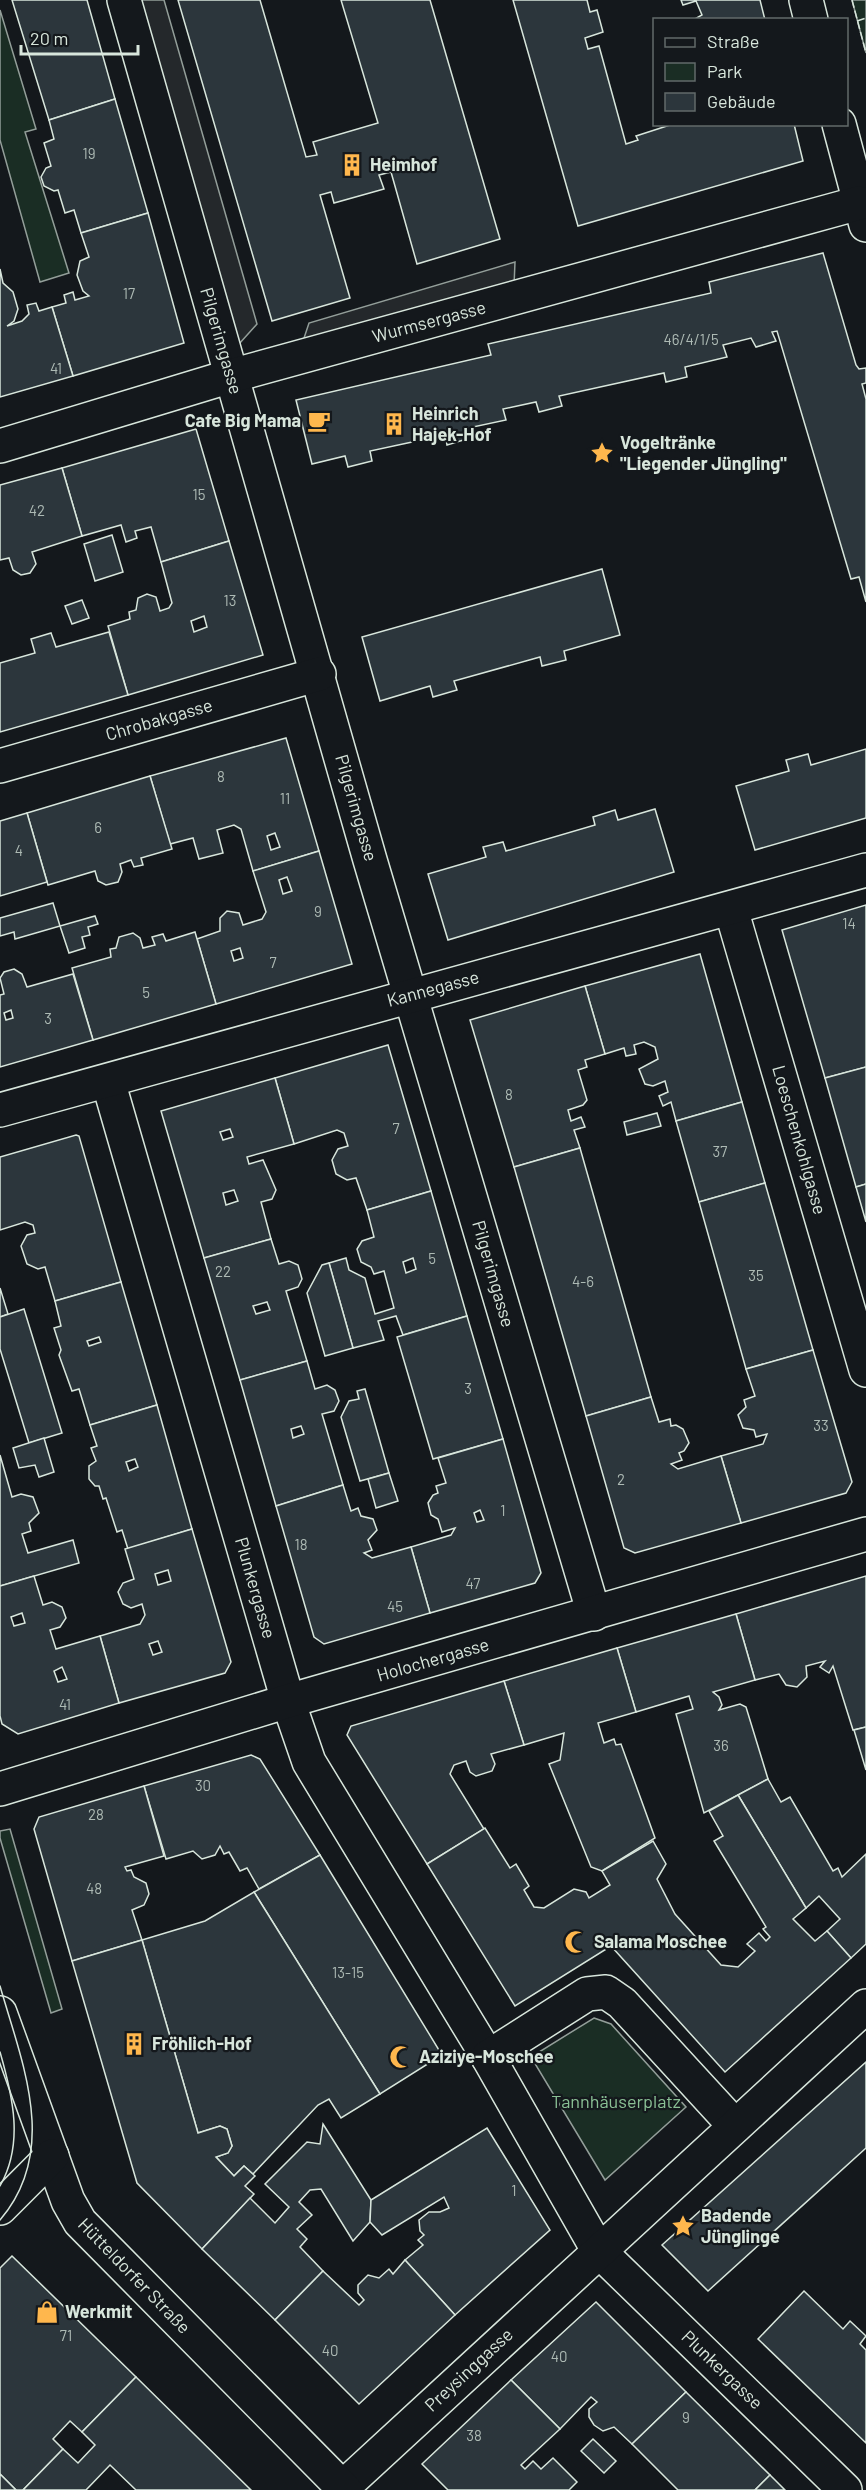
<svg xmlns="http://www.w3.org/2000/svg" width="866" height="2490" font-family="Barlow,sans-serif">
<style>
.green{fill:#1a2d24;stroke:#939e99;stroke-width:1.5}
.parking{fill:#24282b;stroke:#939e99;stroke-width:1.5}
.building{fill:#2c363c;stroke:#d8e6dc;stroke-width:1.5;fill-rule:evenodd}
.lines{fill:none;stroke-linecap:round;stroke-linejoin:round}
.street-casing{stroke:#d8e6dc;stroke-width:36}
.secondary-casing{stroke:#d8e6dc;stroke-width:36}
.street{stroke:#14181c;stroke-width:33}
.secondary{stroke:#14181c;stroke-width:33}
.tram{stroke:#d8e6dc;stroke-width:1.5}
.fence{stroke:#d8e6dc;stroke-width:1.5;stroke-dasharray:8 3;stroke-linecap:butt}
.labels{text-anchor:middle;stroke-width:4.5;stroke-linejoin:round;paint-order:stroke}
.number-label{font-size:15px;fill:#adbab4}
.poi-label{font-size:18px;font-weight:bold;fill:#d8e6dc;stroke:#14181c;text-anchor:start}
.street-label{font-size:18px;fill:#d8e6dc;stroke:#14181c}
.park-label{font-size:18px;fill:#8ac095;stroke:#14181c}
</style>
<rect width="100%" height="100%" fill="#14181c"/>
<g class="green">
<path d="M852,0H866V53Z"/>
<path d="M0,10L36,129L25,132L69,273L40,282L0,140Z"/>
<path d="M10,1829L62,2009L51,2013L0,1838V1831Z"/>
<path d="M594,2018L611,2024L686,2107L605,2180L531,2057Z"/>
</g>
<g class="parking">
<path d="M139,0H164L257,324L239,344Z"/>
<path d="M515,262L514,286L300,350L309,323Z"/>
</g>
<g class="building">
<path d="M12,0H87L115,99L49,120Z"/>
<path d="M178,0H260L306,157L317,155L313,142L378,123L341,0H430L500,239L417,264L391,172L379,175L384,189L334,203L331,192L320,195L350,298L272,321Z"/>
<path d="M513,0H587L590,12L597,10L603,32L585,38L588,49L599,46L626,144L638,140L636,136L673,124H794L803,161L578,226Z"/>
<path d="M681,0H760L765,20H693L702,15L696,1L683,5Z"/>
<path d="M115,99L148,213L81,233L74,210L65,213L58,190L54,191L44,186L41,177L46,168L51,166L44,143L54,139L49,120Z"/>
<path d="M148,213L184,343L73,376L52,307L66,303L64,295L73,292L75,300L89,296L83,291L77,275L80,261L89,257L81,233Z"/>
<path d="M823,253L856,365L859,369L866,368V383L862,384L866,399V602L859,577L851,579L777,331L772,332L776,341L756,347L751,338L723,345L727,357L685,367L687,377L666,382L664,373L559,396L562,406L539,412L536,402L503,409L506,420L468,428L470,438L447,445L445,435L370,451L372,461L348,467L345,456L312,464L296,400L491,355L488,344L711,293L709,282Z"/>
<path d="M0,269L3,283L13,292L18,309L14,321L7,326L22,321L29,314L27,305L36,303L39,311L52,307L73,376L0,397Z"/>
<path d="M196,429L229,541L161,562L151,527L135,531L137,538L126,542L121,525L82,536L62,468Z"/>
<path d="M62,468L82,536L32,552L36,564L30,573L21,575L13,570L9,558L0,560V485Z"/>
<path d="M112,535L123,572L95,581L84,544Z"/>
<path d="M229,541L263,655L128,695L108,626L130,619L129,612L136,610L138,598L147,594L156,597L160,611L169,608L172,603L161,562ZM204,616L207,627L194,632L191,621Z"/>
<path d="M602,569L620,635L564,651L566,660L542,666L540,657L454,681L457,690L433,697L430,686L380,701L362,637Z"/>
<path d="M82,600L89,618L72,624L65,606Z"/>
<path d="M109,632L128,695L0,732V663L35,653L31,639L51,633L56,647Z"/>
<path d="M286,738L319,851L253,871L241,829L234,825L217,830L223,853L199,859L193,838L170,844L150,776ZM275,833L280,847L271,850L267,836Z"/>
<path d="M866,749V818L755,850L736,786L789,771L786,760L808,754L811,765Z"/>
<path d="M150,776L172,849L141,858L143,865L134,867L131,860L120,864L122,872L118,882L106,885L98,881L95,871L48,885L27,813Z"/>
<path d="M655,809L674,872L448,940L428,874L486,857L483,847L503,842L506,851L595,825L593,817L615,810L618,820Z"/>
<path d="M27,813L47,882L0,896V821Z"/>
<path d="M319,851L352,964L216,1004L197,939L220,931V918L227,911L239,913L243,925L262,919L266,912L253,871ZM287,877L292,891L283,894L279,880ZM240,948L243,958L234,961L231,951Z"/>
<path d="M53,903L60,926L15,939L14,932L0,936V918Z"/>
<path d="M866,905V1067L825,1078L782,930Z"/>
<path d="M95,916L98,924L88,927L90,935L82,937L85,948L69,953L60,926Z"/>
<path d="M195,932L216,1004L93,1040L72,968L111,957L110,949L116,948L119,937L133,933L140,938L143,948L155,945L152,937L163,934L166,941Z"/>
<path d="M700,954L742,1102L676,1121L671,1102L663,1106L659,1096L668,1092L665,1081L653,1086L645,1084L639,1069L658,1059L655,1047L644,1042L634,1045L636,1054L626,1056L624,1048L605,1054L585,986Z"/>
<path d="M14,969L22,974L27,987L73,974L93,1040L0,1067V995L4,994L0,978L4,972ZM11,1010L13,1018L6,1020L4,1013Z"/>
<path d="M585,986L605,1054L585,1060L587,1067L578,1070L587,1100L583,1105L568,1110L571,1121L581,1117L585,1127L574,1130L580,1148L514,1167L470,1020Z"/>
<path d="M388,1045L431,1191L367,1210L356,1178L347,1180L336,1174L332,1160L338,1149L348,1146L344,1133L337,1130L294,1144L275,1078Z"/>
<path d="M866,1067V1184L856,1187L825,1078Z"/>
<path d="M275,1078L294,1144L247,1157L249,1164L263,1160L276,1190L272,1199L261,1202L271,1239L204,1258L161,1111ZM230,1129L233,1137L223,1140L220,1132ZM234,1190L238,1201L226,1205L223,1193Z"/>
<path d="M742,1102L765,1183L699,1202L676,1121Z"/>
<path d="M657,1113L661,1126L627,1135L624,1122Z"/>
<path d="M76,1135L79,1136L121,1282L55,1301L45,1267L38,1269L27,1264L21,1246L27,1235L35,1233L33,1225L25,1222L0,1230V1157Z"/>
<path d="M580,1148L651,1397L586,1416L514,1167Z"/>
<path d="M765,1183L813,1350L746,1369L699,1202Z"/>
<path d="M866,1184V1222L856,1187Z"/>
<path d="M431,1191L467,1316L403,1335L396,1316L378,1321L384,1340L353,1348L329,1263L346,1258L349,1270L365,1278L375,1314L394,1308L384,1271L374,1274L371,1267L361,1262L357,1249L362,1241L374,1237L367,1210ZM413,1258L416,1269L406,1273L403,1262Z"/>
<path d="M271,1239L279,1264L289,1261L298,1265L302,1279L298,1287L286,1291L307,1361L240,1380L204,1258ZM267,1302L270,1310L256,1314L253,1306Z"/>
<path d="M329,1263L353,1348L325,1356L307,1293L322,1265Z"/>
<path d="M121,1282L157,1405L90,1425L79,1389L72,1391L59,1355L61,1350L54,1328L61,1326L55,1301ZM99,1337L101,1342L89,1346L87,1341Z"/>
<path d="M0,1288L8,1314L0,1317Z"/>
<path d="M24,1309L62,1433L29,1443L0,1349V1317Z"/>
<path d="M467,1316L503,1439L433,1459L397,1337Z"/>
<path d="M813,1350L852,1482L846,1493L741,1523L721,1456L763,1444L767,1434L756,1437L754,1430L743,1428L738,1415L746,1407L744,1400L755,1396L746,1369Z"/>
<path d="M307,1361L315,1389L327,1385L335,1390L339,1401L334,1411L322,1414L343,1485L276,1506L240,1380ZM301,1426L304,1434L293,1438L291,1429Z"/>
<path d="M365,1389L389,1473L360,1481L341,1417L349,1401L359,1399L357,1391Z"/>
<path d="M651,1397L659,1422L670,1419L671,1426L676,1425L683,1429L689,1443L684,1451L679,1453L682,1460L671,1464L678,1469L721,1456L741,1523L635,1553L624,1548L586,1416Z"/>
<path d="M157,1405L192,1529L128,1549L122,1530L117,1532L106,1498L103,1499L99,1486H95L89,1479V1466L96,1461L91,1448L97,1446L90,1425ZM135,1459L138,1467L129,1471L126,1462Z"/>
<path d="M44,1438L54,1472L39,1477L35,1465L19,1468L13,1448Z"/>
<path d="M503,1439L541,1573L535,1583L430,1613L411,1547L451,1535L455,1528L442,1532L438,1519L431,1515L428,1503L433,1495L438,1493L436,1486L446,1483L438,1458ZM480,1510L484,1520L477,1522L474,1513Z"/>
<path d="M0,1455L12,1497L21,1494L33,1497L39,1513L29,1523L31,1531L22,1534L28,1553L73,1540L79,1563L0,1586Z"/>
<path d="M389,1473L398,1501L376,1508L368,1479Z"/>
<path d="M343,1485L351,1511L358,1508L361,1516L373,1519L377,1530L368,1540L372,1550L364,1553L372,1558L411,1547L430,1613L324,1644L314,1637L276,1506Z"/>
<path d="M192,1529L231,1662L225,1673L119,1703L100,1636L140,1624L145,1615L142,1604L131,1608L123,1604L118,1592L123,1583L134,1579L125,1549ZM168,1570L171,1581L158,1585L155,1574ZM158,1641L162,1652L153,1655L149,1644Z"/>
<path d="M34,1576L43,1605L52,1602L62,1607L66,1618L60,1627L50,1630L56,1649L100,1636L119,1703L18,1734L2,1724L0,1716V1586ZM22,1613L25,1623L14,1626L11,1617ZM62,1667L67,1679L58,1682L54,1671Z"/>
<path d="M866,1576V1727L853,1730L833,1666L829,1673L820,1667L825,1661L806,1666L807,1677L797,1687L786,1685L779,1674L755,1680L736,1614Z"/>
<path d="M736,1614L755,1680L713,1692L719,1697L722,1705L719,1710L740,1704L746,1707L768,1779L704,1813L676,1714L693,1709L689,1696L636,1712L617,1648Z"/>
<path d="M617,1648L636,1712L598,1723L604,1743L614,1739L616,1745L621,1744L655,1838L602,1871L591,1867L549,1764L560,1760L564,1733L524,1745L504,1681Z"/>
<path d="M504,1681L524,1745L491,1754L495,1764L492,1771L476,1776L470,1772L466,1761L454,1765L450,1774L484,1829L427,1864L347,1735L351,1726Z"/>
<path d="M866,1727V1770L854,1730Z"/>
<path d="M251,1755L260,1759L320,1855L259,1889L247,1868L240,1871L229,1852L224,1854L220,1846L215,1855L202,1859L193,1851L166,1859L144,1786Z"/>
<path d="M768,1779L781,1802L790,1797L833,1871L838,1868L842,1877L866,1854V1944L851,1958L827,1931L840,1919L819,1896L806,1908L738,1795Z"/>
<path d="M144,1786L164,1856L125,1867L127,1871L131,1870L134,1877L146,1883L149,1894L144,1905L132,1910L142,1940L72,1961L34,1829L39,1817Z"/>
<path d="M738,1795L806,1908L793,1919L815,1941L827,1931L851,1958L725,2072L611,1946L515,2006L427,1864L485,1828L510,1868L516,1864L529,1886L524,1890L534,1907L544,1908L574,1889L586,1892L589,1898L610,1885L602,1871L653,1841L666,1864L657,1879L675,1914L721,1965L738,1967L755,1951L747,1944L759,1933L766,1941L770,1937L763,1929L766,1927L714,1841L723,1836L709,1811Z"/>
<path d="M320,1855L442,2055L380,2094L254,1892Z"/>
<path d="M254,1892L380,2094L341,2118L329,2099L318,2105L253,2174L244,2166L234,2176L216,2157L228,2153L232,2146L227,2129L220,2126L198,2133L142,1940L205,1921Z"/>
<path d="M142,1940L198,2133L220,2126L227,2129L232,2146L228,2153L216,2157L234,2176L244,2166L255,2176L245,2186L254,2194L202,2249L137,2183L72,1961Z"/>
<path d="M866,2062V2148L708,2291L662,2245Z"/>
<path d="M323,2124L371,2200L370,2222L353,2241L321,2189L310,2190L299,2202L312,2215L297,2229L307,2239L300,2247L323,2271L275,2320L202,2249L250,2198L275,2223L289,2207L265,2184L307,2142L320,2144Z"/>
<path d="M487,2128L550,2230L455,2315L405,2260L423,2245L418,2240L424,2235L420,2231L419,2220L429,2212H440L449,2208L444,2197L382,2235L370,2222L371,2200Z"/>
<path d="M12,2256L136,2377L82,2432L70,2421L53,2439L63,2449L23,2490H16L0,2474V2268Z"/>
<path d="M405,2260L455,2315L359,2404L275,2320L323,2271L359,2305L364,2300L358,2293V2285L368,2275L379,2278L389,2269L393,2274Z"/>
<path d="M804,2291L843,2329L850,2321L866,2336L860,2344L866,2350V2443L758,2339Z"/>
<path d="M596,2302L686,2392L632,2444L614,2427L603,2431L594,2425L589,2417V2409L597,2402L591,2397L560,2429L511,2380Z"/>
<path d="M136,2377L251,2490H136L110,2465L86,2490H23L63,2449L78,2463L95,2445L82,2432Z"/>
<path d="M511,2380L560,2429L521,2465L525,2469L533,2461L541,2469L553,2458L577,2482L569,2490H448L422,2464Z"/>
<path d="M686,2392L770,2475L755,2490H678L632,2444Z"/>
<path d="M593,2439L616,2461L604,2473L581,2451Z"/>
<path d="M0,2474L16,2490H0Z"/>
<path d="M770,2475L785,2490H755Z"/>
</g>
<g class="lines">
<g class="street-casing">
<g id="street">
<path d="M124,0L370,860L594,1614"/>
<path d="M806,0L811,20"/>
<path d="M839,124L866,225"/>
<path d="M0,446L231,376L859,203"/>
<path d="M0,766L319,674"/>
<path d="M731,909L866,1370"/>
<path d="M108,1081L288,1701L309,1762L488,2057L598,2250L845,2490"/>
<path d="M0,1110L866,870"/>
<path d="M0,1789L288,1701L866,1534"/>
<path d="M488,2057L587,1994L606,1992L622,2003L735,2126"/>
<path d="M340,2490L866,2006"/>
</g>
</g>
<g class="secondary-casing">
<g id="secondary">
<path d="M0,2013L68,2201L80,2222L345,2490"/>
<path d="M0,2208L52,2156"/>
</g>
</g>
<use href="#street" class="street"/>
<use href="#secondary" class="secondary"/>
<g class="tram">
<path d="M0,1986C22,2063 60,2150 0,2220"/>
<path d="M0,2052C13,2097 24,2144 0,2186"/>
</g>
<g class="fence">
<path d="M852,0L866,53"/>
<path d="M857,21L866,18"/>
</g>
</g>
<defs>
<g id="building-bare" transform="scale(1.8)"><path d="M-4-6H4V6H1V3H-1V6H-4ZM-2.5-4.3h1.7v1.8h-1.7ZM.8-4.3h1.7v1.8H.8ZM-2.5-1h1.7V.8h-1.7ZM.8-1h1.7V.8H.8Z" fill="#ffb74d" stroke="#14181c" stroke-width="2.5" paint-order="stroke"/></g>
<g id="cafe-bare" transform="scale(1.8)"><path d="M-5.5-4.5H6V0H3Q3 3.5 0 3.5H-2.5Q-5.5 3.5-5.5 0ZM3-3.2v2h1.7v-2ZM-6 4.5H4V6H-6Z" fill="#ffb74d" stroke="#14181c" stroke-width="2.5" paint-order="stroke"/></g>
<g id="sight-bare" transform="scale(1.8)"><path d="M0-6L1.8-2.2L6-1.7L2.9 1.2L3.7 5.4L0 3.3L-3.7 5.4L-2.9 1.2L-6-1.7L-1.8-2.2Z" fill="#ffb74d" stroke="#14181c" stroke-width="2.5" paint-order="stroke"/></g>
<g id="mosque-bare" transform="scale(1.8)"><path d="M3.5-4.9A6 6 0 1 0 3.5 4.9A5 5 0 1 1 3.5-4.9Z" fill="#ffb74d" stroke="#14181c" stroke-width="2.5" paint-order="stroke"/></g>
<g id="shop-bare" transform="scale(1.8)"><path d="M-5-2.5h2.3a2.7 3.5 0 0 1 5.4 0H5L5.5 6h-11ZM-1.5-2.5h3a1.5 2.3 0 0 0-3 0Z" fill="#ffb74d" stroke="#14181c" stroke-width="2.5" paint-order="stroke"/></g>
</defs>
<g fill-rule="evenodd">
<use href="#building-bare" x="352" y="165"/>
<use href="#cafe-bare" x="319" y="421"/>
<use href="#building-bare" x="394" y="424"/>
<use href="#sight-bare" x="602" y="453"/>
<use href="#mosque-bare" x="576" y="1942"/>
<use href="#building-bare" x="134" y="2044"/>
<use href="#mosque-bare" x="401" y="2057"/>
<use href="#sight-bare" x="683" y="2226"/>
<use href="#shop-bare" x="47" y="2312"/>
</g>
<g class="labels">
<g class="number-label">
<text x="89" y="159">19</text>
<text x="129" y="299">17</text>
<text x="691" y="345">46/4/1/5</text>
<text x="56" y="374">41</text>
<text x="199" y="500">15</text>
<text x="37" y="516">42</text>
<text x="230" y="606">13</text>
<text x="221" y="782">8</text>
<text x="285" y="804">11</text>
<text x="98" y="833">6</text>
<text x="19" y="856">4</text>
<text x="318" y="917">9</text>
<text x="849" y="929">14</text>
<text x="273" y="968">7</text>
<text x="146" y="998">5</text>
<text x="48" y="1024">3</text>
<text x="509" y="1100">8</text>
<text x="396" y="1134">7</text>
<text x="720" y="1157">37</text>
<text x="432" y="1264">5</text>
<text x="223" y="1277">22</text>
<text x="756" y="1281">35</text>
<text x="583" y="1287">4-6</text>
<text x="468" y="1394">3</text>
<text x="821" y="1431">33</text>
<text x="621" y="1485">2</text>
<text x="503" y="1516">1</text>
<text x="301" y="1550">18</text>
<text x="473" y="1589">47</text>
<text x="395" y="1612">45</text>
<text x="65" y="1710">41</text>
<text x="721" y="1751">36</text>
<text x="203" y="1791">30</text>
<text x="96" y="1820">28</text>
<text x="94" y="1894">48</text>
<text x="348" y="1978">13-15</text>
<text x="514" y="2196">1</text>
<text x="66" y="2341">71</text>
<text x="330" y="2356">40</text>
<text x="559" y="2362">40</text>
<text x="686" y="2423">9</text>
<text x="474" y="2441">38</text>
</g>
<g class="poi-label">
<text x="370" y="171">Heimhof</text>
<text x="412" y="420">Heinrich<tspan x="412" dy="21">Hajek-Hof</tspan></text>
<text x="301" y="427" text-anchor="end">Cafe Big Mama</text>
<text x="620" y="449">Vogeltränke<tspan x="620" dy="21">"Liegender Jüngling"</tspan></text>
<text x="594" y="1948">Salama Moschee</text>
<text x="152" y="2050">Fröhlich-Hof</text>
<text x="419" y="2063">Aziziye-Moschee</text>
<text x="701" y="2222">Badende<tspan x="701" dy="21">Jünglinge</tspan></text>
<text x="65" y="2318">Werkmit</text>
</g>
<g class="street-label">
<text transform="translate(429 322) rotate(-15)" y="6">Wurmsergasse</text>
<text transform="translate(221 341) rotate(74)" y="6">Pilgerimgasse</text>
<text transform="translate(159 720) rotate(-16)" y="6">Chrobakgasse</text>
<text transform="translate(356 808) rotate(74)" y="6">Pilgerimgasse</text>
<text transform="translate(433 989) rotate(-15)" y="6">Kannegasse</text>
<text transform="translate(799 1140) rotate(74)" y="6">Loeschenkohlgasse</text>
<text transform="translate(493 1274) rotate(74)" y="6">Pilgerimgasse</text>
<text transform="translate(255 1588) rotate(74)" y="6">Plunkergasse</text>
<text transform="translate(433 1660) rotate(-16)" y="6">Holochergasse</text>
<text transform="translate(134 2276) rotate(46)" y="6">Hütteldorfer Straße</text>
<text transform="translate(469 2370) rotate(-43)" y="6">Preysinggasse</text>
<text transform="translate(722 2370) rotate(44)" y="6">Plunkergasse</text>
</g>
<g class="park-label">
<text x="616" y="2108">Tannhäuserplatz</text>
</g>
</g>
<rect x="653" y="18" width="195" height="108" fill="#14181c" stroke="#626a69" stroke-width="1.5"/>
<rect x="665" y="38" width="30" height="9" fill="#14181c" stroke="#626a69" stroke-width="1.5"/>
<text x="707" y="48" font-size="18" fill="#d8e6dc">Straße</text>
<rect x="665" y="63" width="30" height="18" fill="#1a2d24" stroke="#626a69" stroke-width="1.5"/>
<text x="707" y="78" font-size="18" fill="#d8e6dc">Park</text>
<rect x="665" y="93" width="30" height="18" fill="#2c363c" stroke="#626a69" stroke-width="1.5"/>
<text x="707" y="108" font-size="18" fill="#d8e6dc">Gebäude</text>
<path d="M21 45v9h117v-9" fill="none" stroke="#d8e6dc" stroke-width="3"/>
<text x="30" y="45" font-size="18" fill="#d8e6dc" stroke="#14181c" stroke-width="4.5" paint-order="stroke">20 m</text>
</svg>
